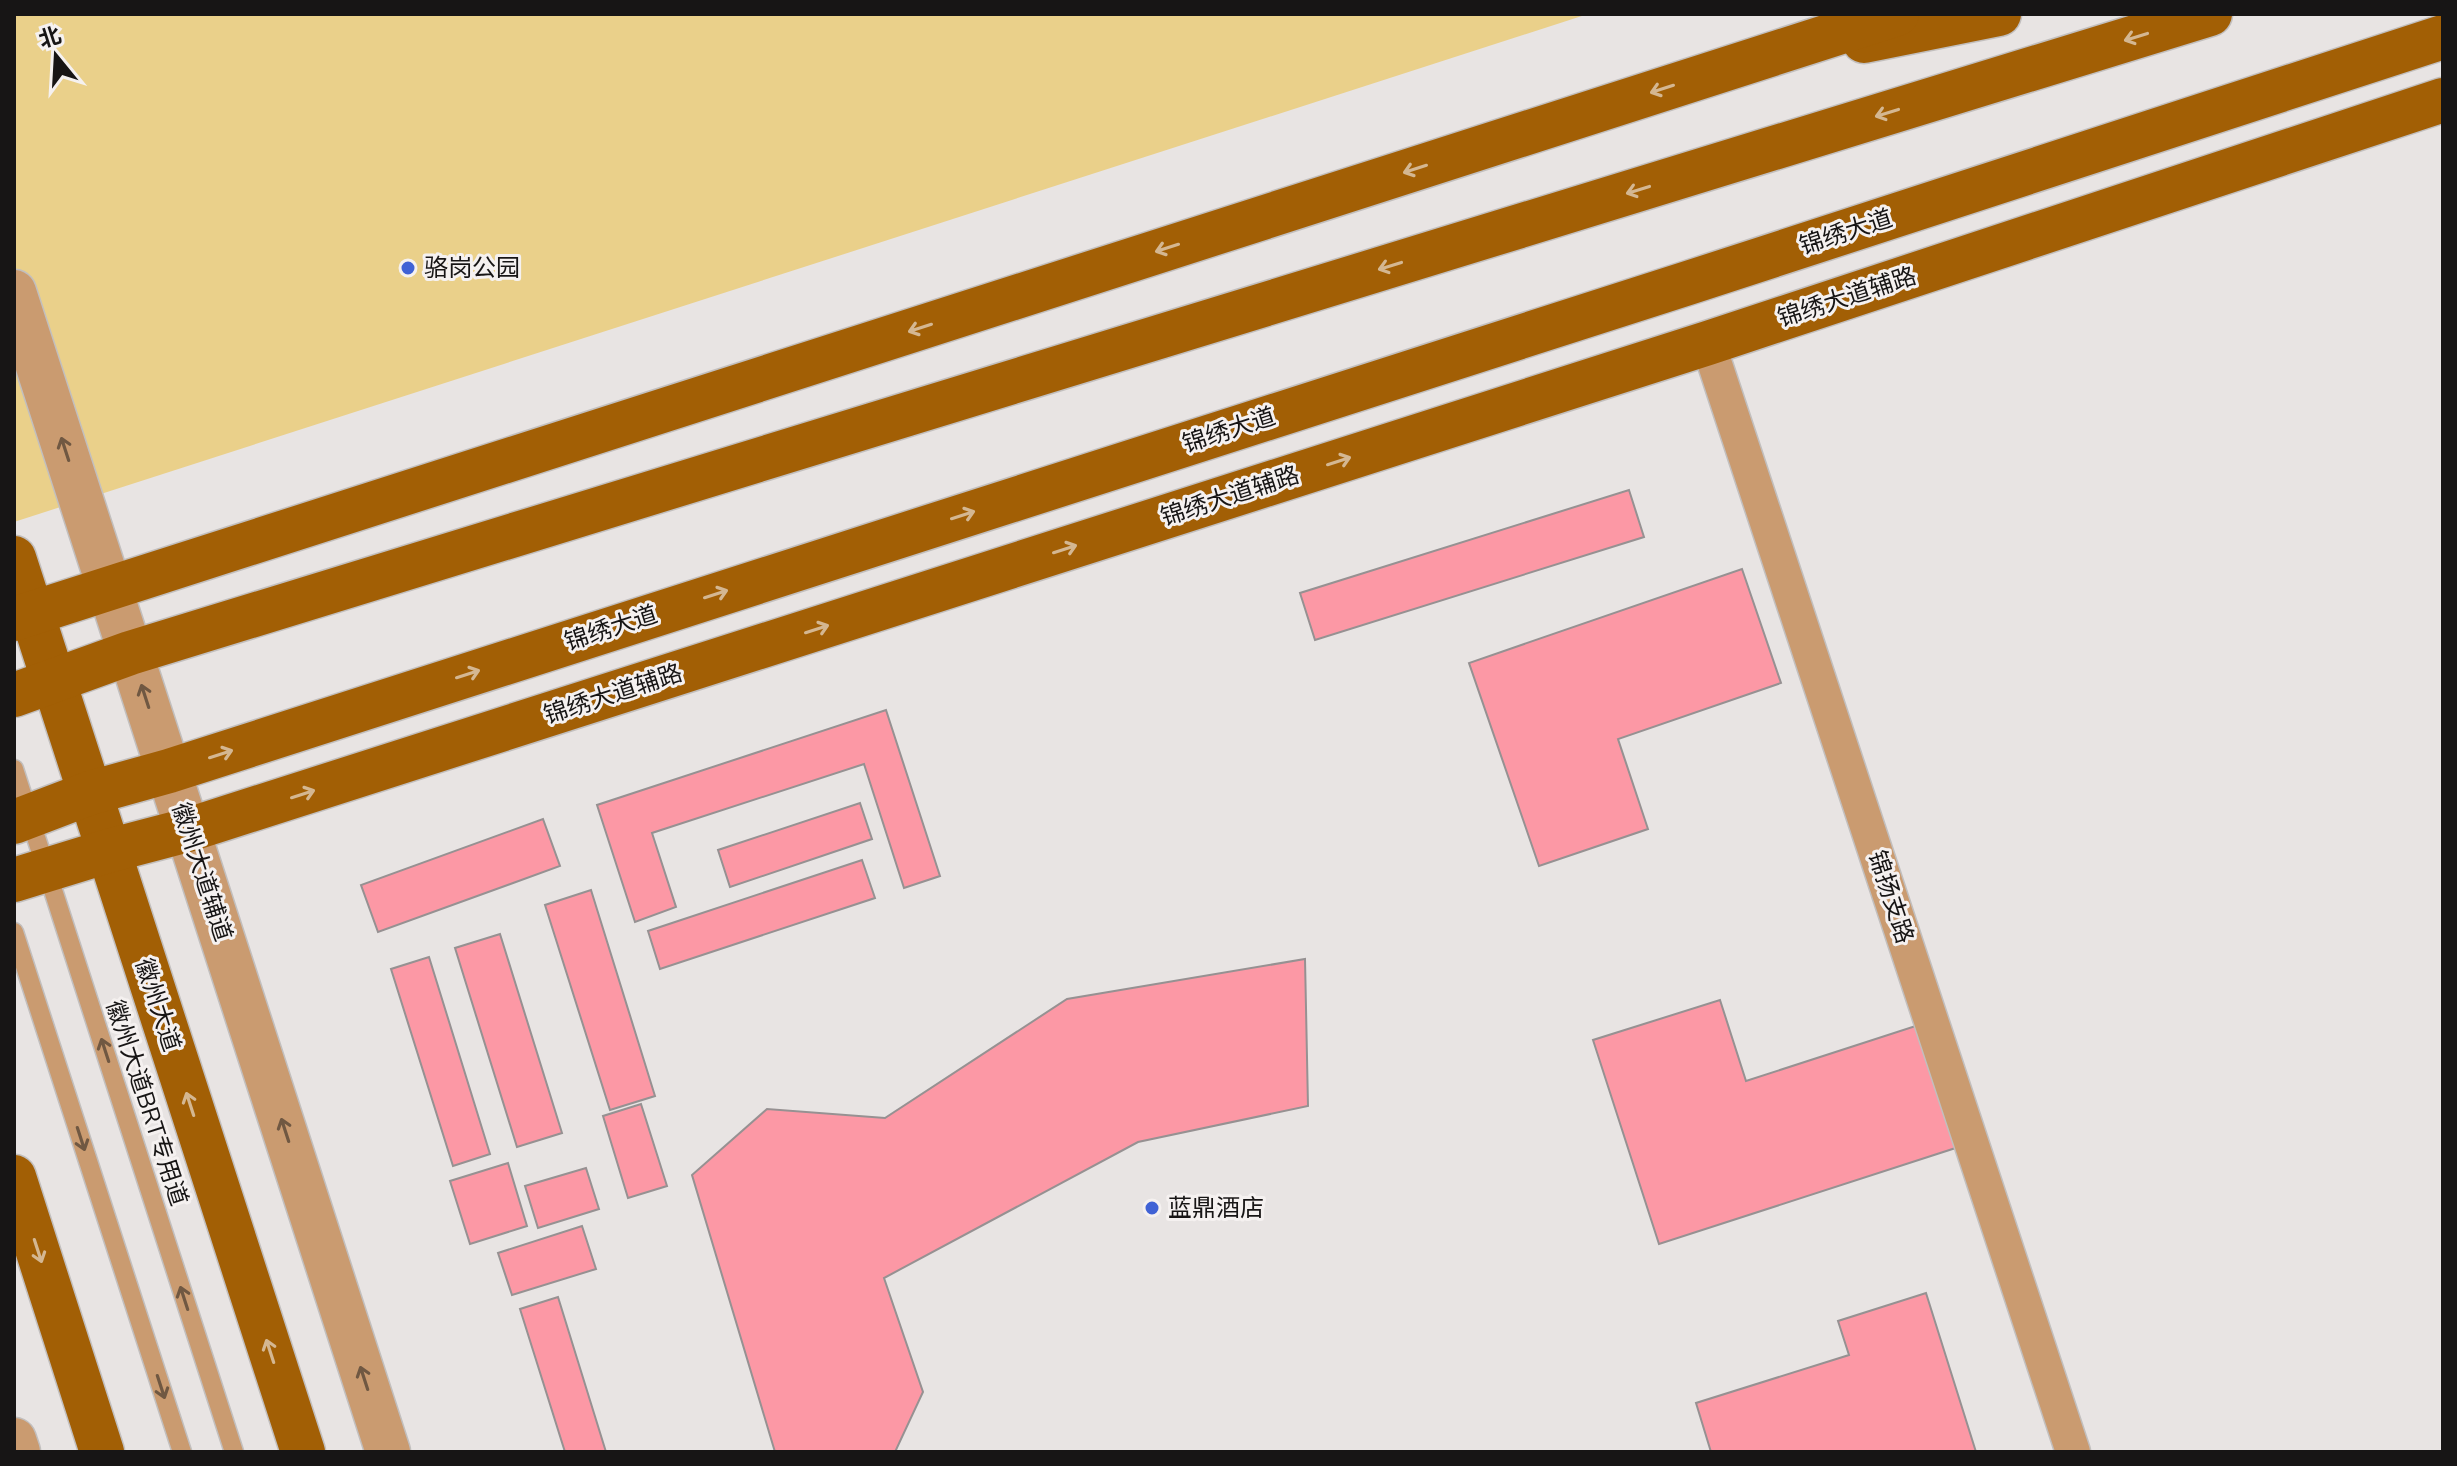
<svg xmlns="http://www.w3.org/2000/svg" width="2457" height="1466" font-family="'Nunito Sans','Noto Sans SC',sans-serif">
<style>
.green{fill:#ead08a}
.building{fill:#fc98a5;stroke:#969192;stroke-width:2}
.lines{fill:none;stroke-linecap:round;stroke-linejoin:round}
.service-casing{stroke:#c2bfbe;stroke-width:21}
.minor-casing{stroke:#c2bfbe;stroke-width:37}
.tertiary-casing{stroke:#c2bfbe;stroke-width:47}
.primary-casing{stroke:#c2bfbe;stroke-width:47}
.service{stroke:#ca9b70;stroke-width:18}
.minor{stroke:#ca9b70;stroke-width:34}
.tertiary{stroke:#ca9b70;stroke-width:44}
.primary{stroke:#a25f05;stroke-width:44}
.oneway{stroke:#d4b792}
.oneway2{stroke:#705842}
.poi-dot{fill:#4062d5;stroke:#f5f1f0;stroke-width:3}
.labels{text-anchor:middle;stroke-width:6;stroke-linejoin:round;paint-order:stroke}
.street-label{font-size:24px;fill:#171515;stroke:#f5f1f0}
.poi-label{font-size:24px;fill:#171515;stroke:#f5f1f0;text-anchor:start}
</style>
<rect width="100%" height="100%" fill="#e8e4e3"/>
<path class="green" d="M14,14H1588L14,522Z"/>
<g class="building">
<path d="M1629,490L1644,537L1315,640L1300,593Z"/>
<path d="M1742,569L1781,683L1618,739L1648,829L1539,866L1469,663Z"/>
<path d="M886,710L940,876L904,888L864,764L652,833L676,907L635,922L597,805Z"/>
<path d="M860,803L872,839L730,887L718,850Z"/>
<path d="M543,819L560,866L378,932L361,885Z"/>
<path d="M862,860L875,898L660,969L648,931Z"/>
<path d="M591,890L655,1096L610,1110L545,905Z"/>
<path d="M500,934L562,1133L517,1147L455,948Z"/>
<path d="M429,957L490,1154L453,1166L391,969Z"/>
<path d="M1305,959L1308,1106L1138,1142L884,1278L923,1392L895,1452H775L692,1175L767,1109L885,1118L1067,999Z"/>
<path d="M1720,1000L1746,1081L1931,1021L1971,1143L1659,1244L1593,1040Z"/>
<path d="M641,1104L667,1186L628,1198L603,1116Z"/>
<path d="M508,1163L527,1226L470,1244L450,1181Z"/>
<path d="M586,1168L599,1209L538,1228L525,1186Z"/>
<path d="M582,1226L596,1269L512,1295L498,1253Z"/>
<path d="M1926,1293L1976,1452H1711L1696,1403L1849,1355L1838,1321Z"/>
<path d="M558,1297L606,1452H565L520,1309Z"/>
</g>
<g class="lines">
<g class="service-casing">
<g id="service">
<path d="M14,769L234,1452"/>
<path d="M14,932L182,1452"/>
</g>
</g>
<g class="minor-casing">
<path id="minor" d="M1708,343L2073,1452"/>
</g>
<g class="tertiary-casing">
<g id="tertiary">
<path d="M14,292L388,1452"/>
<path d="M14,1440L18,1452"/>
</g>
</g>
<g class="primary-casing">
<g id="primary">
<path d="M1864,41L1999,14"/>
<path d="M14,558L303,1452"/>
<path d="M14,619L1897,14"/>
<path d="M14,695L130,653L2210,14"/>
<path d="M14,822L90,793L169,771L1688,283L2443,37"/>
<path d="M14,880L108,851L188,830L1708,343L2443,100"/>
<path d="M14,1177L102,1452"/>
</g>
</g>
<use href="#service" class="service"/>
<use href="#minor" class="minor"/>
<use href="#tertiary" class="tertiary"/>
<use href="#primary" class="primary"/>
</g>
<defs><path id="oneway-shaft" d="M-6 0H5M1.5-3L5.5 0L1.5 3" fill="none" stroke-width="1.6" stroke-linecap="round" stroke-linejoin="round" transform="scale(2)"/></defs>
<g class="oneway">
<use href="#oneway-shaft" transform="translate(2136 37) rotate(163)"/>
<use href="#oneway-shaft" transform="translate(1662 89) rotate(162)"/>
<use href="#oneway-shaft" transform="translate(1887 113) rotate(163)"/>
<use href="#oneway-shaft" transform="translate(1415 169) rotate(162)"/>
<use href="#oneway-shaft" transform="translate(1638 190) rotate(163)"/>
<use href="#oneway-shaft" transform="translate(1167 248) rotate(162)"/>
<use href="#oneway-shaft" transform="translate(1390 266) rotate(163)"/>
<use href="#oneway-shaft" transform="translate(920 328) rotate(162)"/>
<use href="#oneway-shaft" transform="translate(1339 461) rotate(-18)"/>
<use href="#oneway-shaft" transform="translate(963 515) rotate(-18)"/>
<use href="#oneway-shaft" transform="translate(1065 549) rotate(-18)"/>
<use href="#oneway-shaft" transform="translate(716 594) rotate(-18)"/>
<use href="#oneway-shaft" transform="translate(817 629) rotate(-18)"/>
<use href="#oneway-shaft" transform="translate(468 674) rotate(-18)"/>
<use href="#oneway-shaft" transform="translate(221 754) rotate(-18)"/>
<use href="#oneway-shaft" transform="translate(303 794) rotate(-18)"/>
<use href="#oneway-shaft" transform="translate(190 1104) rotate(-108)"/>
<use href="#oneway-shaft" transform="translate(38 1251) rotate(72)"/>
<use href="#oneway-shaft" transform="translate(270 1351) rotate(-108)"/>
</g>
<g class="oneway2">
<use href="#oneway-shaft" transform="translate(65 449) rotate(-108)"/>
<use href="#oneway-shaft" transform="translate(145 696) rotate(-108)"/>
<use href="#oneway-shaft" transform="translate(105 1050) rotate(-108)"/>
<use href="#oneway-shaft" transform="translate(285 1130) rotate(-108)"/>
<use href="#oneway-shaft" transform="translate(81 1139) rotate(72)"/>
<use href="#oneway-shaft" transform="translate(184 1298) rotate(-108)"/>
<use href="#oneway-shaft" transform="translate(364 1378) rotate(-108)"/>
<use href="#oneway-shaft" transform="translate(161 1387) rotate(72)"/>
</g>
<g class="poi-dot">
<circle cx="408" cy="268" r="8"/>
<circle cx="1152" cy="1208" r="8"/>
</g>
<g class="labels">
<g class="street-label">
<text transform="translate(1846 232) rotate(-18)" y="8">锦绣大道</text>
<text transform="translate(1847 297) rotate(-18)" y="8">锦绣大道辅路</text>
<text transform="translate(1229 430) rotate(-18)" y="8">锦绣大道</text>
<text transform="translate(1230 496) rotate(-18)" y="8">锦绣大道辅路</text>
<text transform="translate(611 628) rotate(-18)" y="8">锦绣大道</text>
<text transform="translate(613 694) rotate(-18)" y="8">锦绣大道辅路</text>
<text transform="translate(202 872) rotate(72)" y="8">徽州大道辅道</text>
<text transform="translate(1891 897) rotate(72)" y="8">锦扬支路</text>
<text transform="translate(158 1005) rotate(72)" y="8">徽州大道</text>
<text transform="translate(147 1103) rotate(72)" y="8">徽州大道BRT专用道</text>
</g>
<g class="poi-label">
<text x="424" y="276">骆岗公园</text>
<text x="1168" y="1216">蓝鼎酒店</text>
</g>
</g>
<rect width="2457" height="1466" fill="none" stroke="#171515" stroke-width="32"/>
<g transform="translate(56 56) rotate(342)" stroke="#f5f1f0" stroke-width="6" paint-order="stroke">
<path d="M0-6L14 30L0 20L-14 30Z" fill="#171515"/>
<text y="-12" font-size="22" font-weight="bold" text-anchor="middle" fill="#171515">北</text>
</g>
</svg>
